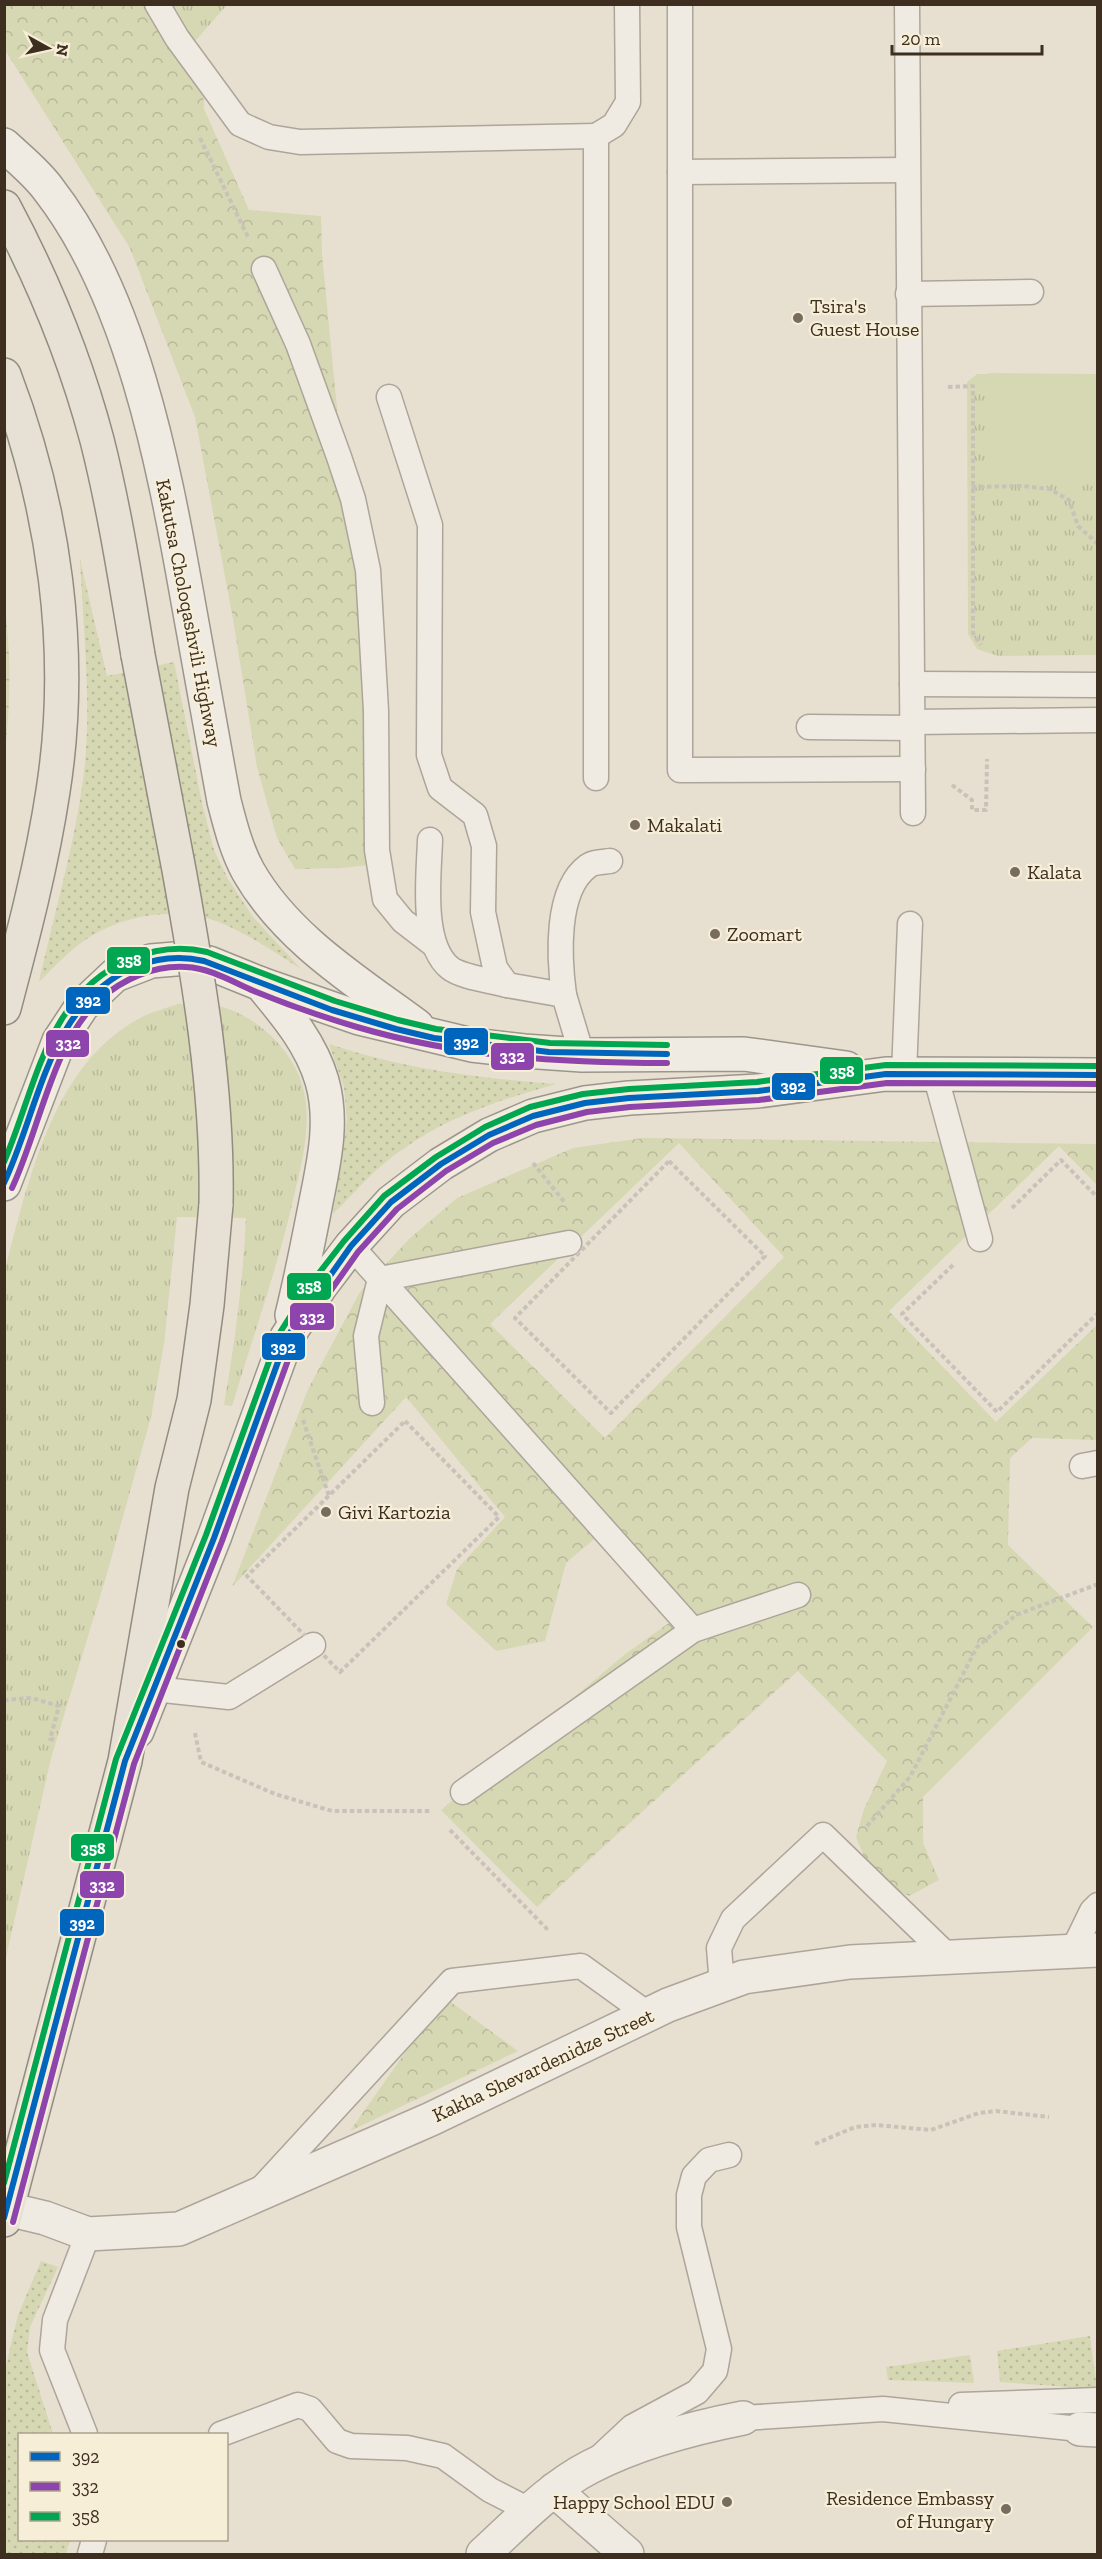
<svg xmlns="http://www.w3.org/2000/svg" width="1102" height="2559" font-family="'Zilla Slab',serif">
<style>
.grass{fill:url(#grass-dots)}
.forest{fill:url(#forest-crowns);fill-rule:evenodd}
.park{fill:url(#park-tufts)}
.garden{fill:#d6d7b3}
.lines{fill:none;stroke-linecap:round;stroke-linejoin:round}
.service-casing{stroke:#ada599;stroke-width:27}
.minor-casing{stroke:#ada599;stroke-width:36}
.secondary-casing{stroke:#9c958a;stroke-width:36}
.primary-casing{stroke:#928b80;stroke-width:36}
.path{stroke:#c8c2b9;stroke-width:4;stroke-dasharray:4.5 3;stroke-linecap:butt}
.service{stroke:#efebe3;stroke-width:24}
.minor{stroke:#efebe3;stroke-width:33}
.secondary{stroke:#efebe3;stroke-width:33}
.primary{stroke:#e6e1d4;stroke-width:33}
.primary-bridge-casing{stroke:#928b80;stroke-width:36;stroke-linecap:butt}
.primary-bridge{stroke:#e6e1d4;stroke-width:33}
.bus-1-casing{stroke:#f7eed8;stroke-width:10}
.bus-2-casing{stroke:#f7eed8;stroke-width:10}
.bus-3-casing{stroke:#f7eed8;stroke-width:10}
.bus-1{stroke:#0065bd;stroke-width:6}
.bus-2{stroke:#8e44ad;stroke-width:6}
.bus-3{stroke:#00a651;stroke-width:6}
.poi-dot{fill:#786c5e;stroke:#f7eed8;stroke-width:2}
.bus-dot{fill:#3d2e20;stroke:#f7eed8;stroke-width:2}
.labels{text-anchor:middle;stroke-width:4.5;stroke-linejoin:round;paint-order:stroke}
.poi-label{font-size:20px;fill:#3d2e20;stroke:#f7eed8;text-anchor:start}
.street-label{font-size:20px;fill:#3d2e20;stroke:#f7eed8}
.line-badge{stroke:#f7eed8;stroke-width:2}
.badge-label{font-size:16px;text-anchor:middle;font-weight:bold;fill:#fff}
</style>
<defs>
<pattern id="grass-dots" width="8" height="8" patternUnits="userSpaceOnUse" patternTransform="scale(1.5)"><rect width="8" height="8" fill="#d6d7b3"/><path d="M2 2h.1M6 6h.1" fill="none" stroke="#b9b99a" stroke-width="1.8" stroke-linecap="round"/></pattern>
<pattern id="forest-crowns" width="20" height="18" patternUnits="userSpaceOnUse" patternTransform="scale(1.5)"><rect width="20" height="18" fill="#d6d7b3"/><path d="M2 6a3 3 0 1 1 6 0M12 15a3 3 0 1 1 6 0" fill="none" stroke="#b9b99a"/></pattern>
<pattern id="park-tufts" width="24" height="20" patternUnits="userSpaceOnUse" patternTransform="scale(1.5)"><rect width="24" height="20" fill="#d6d7b3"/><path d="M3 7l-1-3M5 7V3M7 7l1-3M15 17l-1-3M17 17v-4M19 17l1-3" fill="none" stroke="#b9b99a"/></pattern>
</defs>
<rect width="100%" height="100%" fill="#e7e0d1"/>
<g class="grass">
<path d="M80,559L107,676L174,662L202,803L214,850L228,879L253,917L301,969C272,951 240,928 207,918C169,908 124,916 91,936C72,948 55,966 39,982C55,910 77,837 85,764C91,696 83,627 80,559Z"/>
<path d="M329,1044C403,1069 478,1078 556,1084C495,1101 436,1121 386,1162C367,1177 351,1197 333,1214L347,1120L344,1087Z"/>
<path d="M41,2261L58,2267L30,2327L27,2352L53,2434H20V2540H70L66,2554H5V2369L18,2315Z"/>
<path d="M1090,2336L1097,2389L1000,2382L997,2351Z"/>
<path d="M970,2355L974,2383L888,2380L886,2367Z"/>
</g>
<g class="forest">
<path d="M5,5H174L195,41L203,76L204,109L249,210L321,216L322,254L347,511L366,639L376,864L343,868L295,869L277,838L257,767L233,619L195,417L130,248L5,50Z"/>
<path d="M4,599C11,650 11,701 5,752Z"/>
<path d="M643,1138L1097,1144V1185L1059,1146L889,1311L996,1422L1098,1324L1097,1440L1032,1438L1010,1458L1008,1545L1093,1627L923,1797V1843L939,1880L909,1896L873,1878L856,1837L864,1809L887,1761L798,1671L537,1907L441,1810L624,1655L673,1620L599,1535L566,1563L545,1641L496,1651L446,1604L457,1569L505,1517L406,1397L232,1587L308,1389L360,1292L409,1239L457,1198L573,1148ZM679,1143L784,1257L605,1438L490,1324Z"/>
<path d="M444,1997L518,2051L350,2131Z"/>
</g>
<g class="park">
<path d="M174,5H227L195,41Z"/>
<path d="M977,374H1097V655L998,656L977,649L968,634L967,382Z"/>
<path d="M178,1004C190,1004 204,1002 215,1005C258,1015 298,1053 305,1097C310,1127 303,1159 296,1187C280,1261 254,1333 232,1406L224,1405C235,1342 243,1281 246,1218L177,1217L164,1344L151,1417L106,1577L51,1758L5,1962V1269C29,1180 53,1061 144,1016C154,1011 167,1008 178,1004Z"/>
</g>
<path class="garden" d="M988,373L1097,374V479H989Z"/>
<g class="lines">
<g class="service-casing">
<g id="service">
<path d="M157,4L177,38L240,124L269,137L300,142L596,136"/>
<path d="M680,4V770L913,769"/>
<path d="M907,4L913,813"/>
<path d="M680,172L907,170"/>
<path d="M264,269L298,344L339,457L353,499L368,570L376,711L377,850L385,899L403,921L433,944"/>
<path d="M908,294L1031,292"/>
<path d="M389,397L430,525L429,755L440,788L475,815L484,846L483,912L495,968L507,985L564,995L582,1055"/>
<path d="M912,684L1098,685"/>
<path d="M912,722L1098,720"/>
<path d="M809,727L912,728"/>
<path d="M596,778V136L614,125L628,102L627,4"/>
<path d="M430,840C429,874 420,944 450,968C461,977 493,981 507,985"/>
<path d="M564,995C559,958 555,890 588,866C593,862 603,862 610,861"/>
<path d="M904,1074L910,924"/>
<path d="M935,1074L980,1239"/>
<path d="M351,1246L693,1630"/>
<path d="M372,1403L366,1336L380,1279L569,1243"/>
<path d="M1082,1466L1098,1463"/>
<path d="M154,1689L229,1697L313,1645"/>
<path d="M463,1792L693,1630L798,1595"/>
<path d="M1072,1952L1092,1911L1098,1905"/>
<path d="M722,1985L719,1948L733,1919L823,1835L949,1957"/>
<path d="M259,2191L452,1981L581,1966L649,2015"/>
<path d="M961,2405L1098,2400"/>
<path d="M743,2418L883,2409L1080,2429"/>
<path d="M85,2434L52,2350L55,2320L88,2234"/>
<path d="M221,2434L298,2405L310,2409L337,2441L351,2446L407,2448L443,2456L490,2490L531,2511"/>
<path d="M602,2455L632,2427L697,2392L715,2371L719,2349L689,2227V2195L694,2176L709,2160L729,2155"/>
<path d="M90,2554L94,2540"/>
</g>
</g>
<g class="minor-casing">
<g id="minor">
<path d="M7,2209L45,2218L88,2234L179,2229L431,2119L668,2005L744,1977L850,1962L1098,1950"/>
<path d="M1080,2429L1098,2430"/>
<path d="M554,2490L627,2554"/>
<path d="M483,2554C516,2524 549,2488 590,2467C636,2443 692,2428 743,2418"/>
</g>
</g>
<g class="secondary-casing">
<g id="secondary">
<path d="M4,145C19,159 37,173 49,190C131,296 163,461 186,590C199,661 211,731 224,801C230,824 236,849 248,871C286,938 356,981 417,1026"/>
<path d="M261,984C285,1013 311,1043 322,1081C334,1123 323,1166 315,1207C308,1243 301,1279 292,1315"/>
<path d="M4,1184L59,1041L82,1006L115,975L151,961L187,958L209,963L261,984L359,1018L472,1045L524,1051L582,1055L744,1054L846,1068"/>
<path d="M137,1731L214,1538L287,1337L320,1287L351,1246L391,1202L441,1164L489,1135L533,1116L585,1103L629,1098L758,1091L886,1074L1098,1075"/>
</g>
</g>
<g class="primary-casing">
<g id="primary">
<path d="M4,207C43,280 76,361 97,440C115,511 126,584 138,655"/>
<path d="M4,375C54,506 75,651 53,791C42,864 23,936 4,1008"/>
<path d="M4,2220L125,1761L172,1488L194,1400L207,1305L216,1204"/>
</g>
</g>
<g class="path">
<path d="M200,138L248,237"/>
<path d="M948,387L973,386V633L981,645"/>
<path d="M972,487L1021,486L1050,489L1069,500L1078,526L1098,544"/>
<path d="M952,785L972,800V810H986L987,759"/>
<path d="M669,1161L765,1256L611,1413L515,1318Z"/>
<path d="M533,1163L566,1204"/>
<path d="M1012,1208L1061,1160L1098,1198"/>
<path d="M953,1265L902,1314L997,1412L1098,1313"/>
<path d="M303,1420L329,1496"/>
<path d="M405,1421L499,1517L340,1672L247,1576Z"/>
<path d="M4,1700L31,1698L59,1706L50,1739L56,1740"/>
<path d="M195,1733L201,1762L275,1794L332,1811H430"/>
<path d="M867,1826L910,1777L977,1647L1016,1615L1098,1584"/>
<path d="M450,1830L548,1930"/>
<path d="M815,2144L855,2127L876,2125L931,2130L979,2113L996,2111L1049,2117"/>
</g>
<use href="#service" class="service"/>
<use href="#minor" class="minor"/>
<use href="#secondary" class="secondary"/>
<use href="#primary" class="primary"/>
<g class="primary-bridge-casing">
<path id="primary-bridge" d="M138,655C152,727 165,798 179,870C199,981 218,1090 216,1204"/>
</g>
<use href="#primary-bridge" class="primary-bridge"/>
<g class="bus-1-casing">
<g id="bus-1">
<path d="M4,1183C40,1107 49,1001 137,966C158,958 182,956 204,961L332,1010L396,1029L434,1038L549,1052L667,1054"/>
<path d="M4,2218L125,1761L214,1538L287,1337L351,1246L391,1202L441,1164L489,1135L533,1116L585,1103L629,1098L758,1091L886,1074L1098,1075"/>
</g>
</g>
<g class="bus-2-casing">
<g id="bus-2">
<path d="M12,1188C39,1131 53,1042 99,1000C123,979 154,965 186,967C210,968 233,982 254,991C288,1005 323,1017 357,1027C459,1057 562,1063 667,1063"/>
<path d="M13,2222L134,1764L222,1541L295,1341L358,1252L397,1209L446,1171L493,1143L536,1125L587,1112L630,1107L759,1100L887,1083L1098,1084"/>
</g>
</g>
<g class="bus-3-casing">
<g id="bus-3">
<path d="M4,1162C36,1088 47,992 131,959C155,949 181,946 207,952L335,1001L398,1020L436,1029L550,1043L667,1045"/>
<path d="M4,2183L116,1759L206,1535L279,1334L312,1282L344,1241L384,1196L436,1157L485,1127L530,1107L583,1094L629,1089L757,1082L886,1065L1098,1066"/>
</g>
</g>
<use href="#bus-1" class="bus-1"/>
<use href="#bus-2" class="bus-2"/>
<use href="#bus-3" class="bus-3"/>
</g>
<g class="poi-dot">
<circle cx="798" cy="318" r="6"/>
<circle cx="635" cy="825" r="6"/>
<circle cx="1015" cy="872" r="6"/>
<circle cx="715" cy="934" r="6"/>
<circle cx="326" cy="1512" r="6"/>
<circle cx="727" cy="2502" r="6"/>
<circle cx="1006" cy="2509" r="6"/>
</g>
<circle class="bus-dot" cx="181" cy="1644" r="5"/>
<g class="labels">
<g class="poi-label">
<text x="810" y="313">Tsira's<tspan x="810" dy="23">Guest House</tspan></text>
<text x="647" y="832">Makalati</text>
<text x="1027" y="879">Kalata</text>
<text x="727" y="941">Zoomart</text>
<text x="338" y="1519">Givi Kartozia</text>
<text x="994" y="2505" text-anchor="end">Residence Embassy<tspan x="994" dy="23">of Hungary</tspan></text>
<text x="715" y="2509" text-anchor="end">Happy School EDU</text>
</g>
<g class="street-label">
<text transform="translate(189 613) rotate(79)" y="7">Kakutsa Choloqashvili Highway</text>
<text transform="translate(543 2065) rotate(-25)" y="7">Kakha Shevardenidze Street</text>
</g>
</g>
<g class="line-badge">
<rect x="106" y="946" width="45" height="29" rx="6" fill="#00a651"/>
<rect x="65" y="986" width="46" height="29" rx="6" fill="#0065bd"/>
<rect x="443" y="1027" width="46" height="29" rx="6" fill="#0065bd"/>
<rect x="45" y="1029" width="45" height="29" rx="6" fill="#8e44ad"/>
<rect x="490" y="1042" width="45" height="29" rx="6" fill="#8e44ad"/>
<rect x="819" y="1056" width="45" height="29" rx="6" fill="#00a651"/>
<rect x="771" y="1072" width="45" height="29" rx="6" fill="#0065bd"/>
<rect x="286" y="1272" width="46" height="29" rx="6" fill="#00a651"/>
<rect x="289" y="1302" width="46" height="29" rx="6" fill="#8e44ad"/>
<rect x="261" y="1332" width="45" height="29" rx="6" fill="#0065bd"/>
<rect x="70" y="1833" width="45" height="29" rx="6" fill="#00a651"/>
<rect x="79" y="1870" width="46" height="29" rx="6" fill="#8e44ad"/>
<rect x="59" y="1908" width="46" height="29" rx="6" fill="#0065bd"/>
</g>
<g class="badge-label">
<text x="129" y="966">358</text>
<text x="88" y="1006">392</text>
<text x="466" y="1048">392</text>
<text x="68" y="1049">332</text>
<text x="512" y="1062">332</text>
<text x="842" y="1077">358</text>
<text x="793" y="1092">392</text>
<text x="309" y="1292">358</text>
<text x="312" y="1323">332</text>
<text x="283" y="1353">392</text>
<text x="93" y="1854">358</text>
<text x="102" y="1891">332</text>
<text x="82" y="1929">392</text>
</g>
<rect width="1102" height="2559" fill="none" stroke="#3d2e20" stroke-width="12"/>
<rect x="18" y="2433" width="210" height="108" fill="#f7eed8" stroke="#ada18e" stroke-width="1.5"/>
<rect x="30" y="2452" width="30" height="9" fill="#0065bd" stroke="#ada18e" stroke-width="1.5"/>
<text x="72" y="2463" font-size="18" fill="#3d2e20">392</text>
<rect x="30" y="2482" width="30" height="9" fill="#8e44ad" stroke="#ada18e" stroke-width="1.5"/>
<text x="72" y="2493" font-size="18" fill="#3d2e20">332</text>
<rect x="30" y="2512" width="30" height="9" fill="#00a651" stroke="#ada18e" stroke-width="1.5"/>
<text x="72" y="2523" font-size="18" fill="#3d2e20">358</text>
<g transform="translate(48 48) rotate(98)" stroke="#f7eed8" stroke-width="4.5" paint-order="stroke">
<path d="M0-4.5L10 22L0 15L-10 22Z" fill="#3d2e20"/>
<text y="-9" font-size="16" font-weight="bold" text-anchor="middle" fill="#3d2e20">N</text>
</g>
<path d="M892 45v9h150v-9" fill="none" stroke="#3d2e20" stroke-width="3"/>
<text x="901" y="45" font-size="18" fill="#3d2e20" stroke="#f7eed8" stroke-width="4.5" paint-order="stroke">20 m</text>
</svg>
